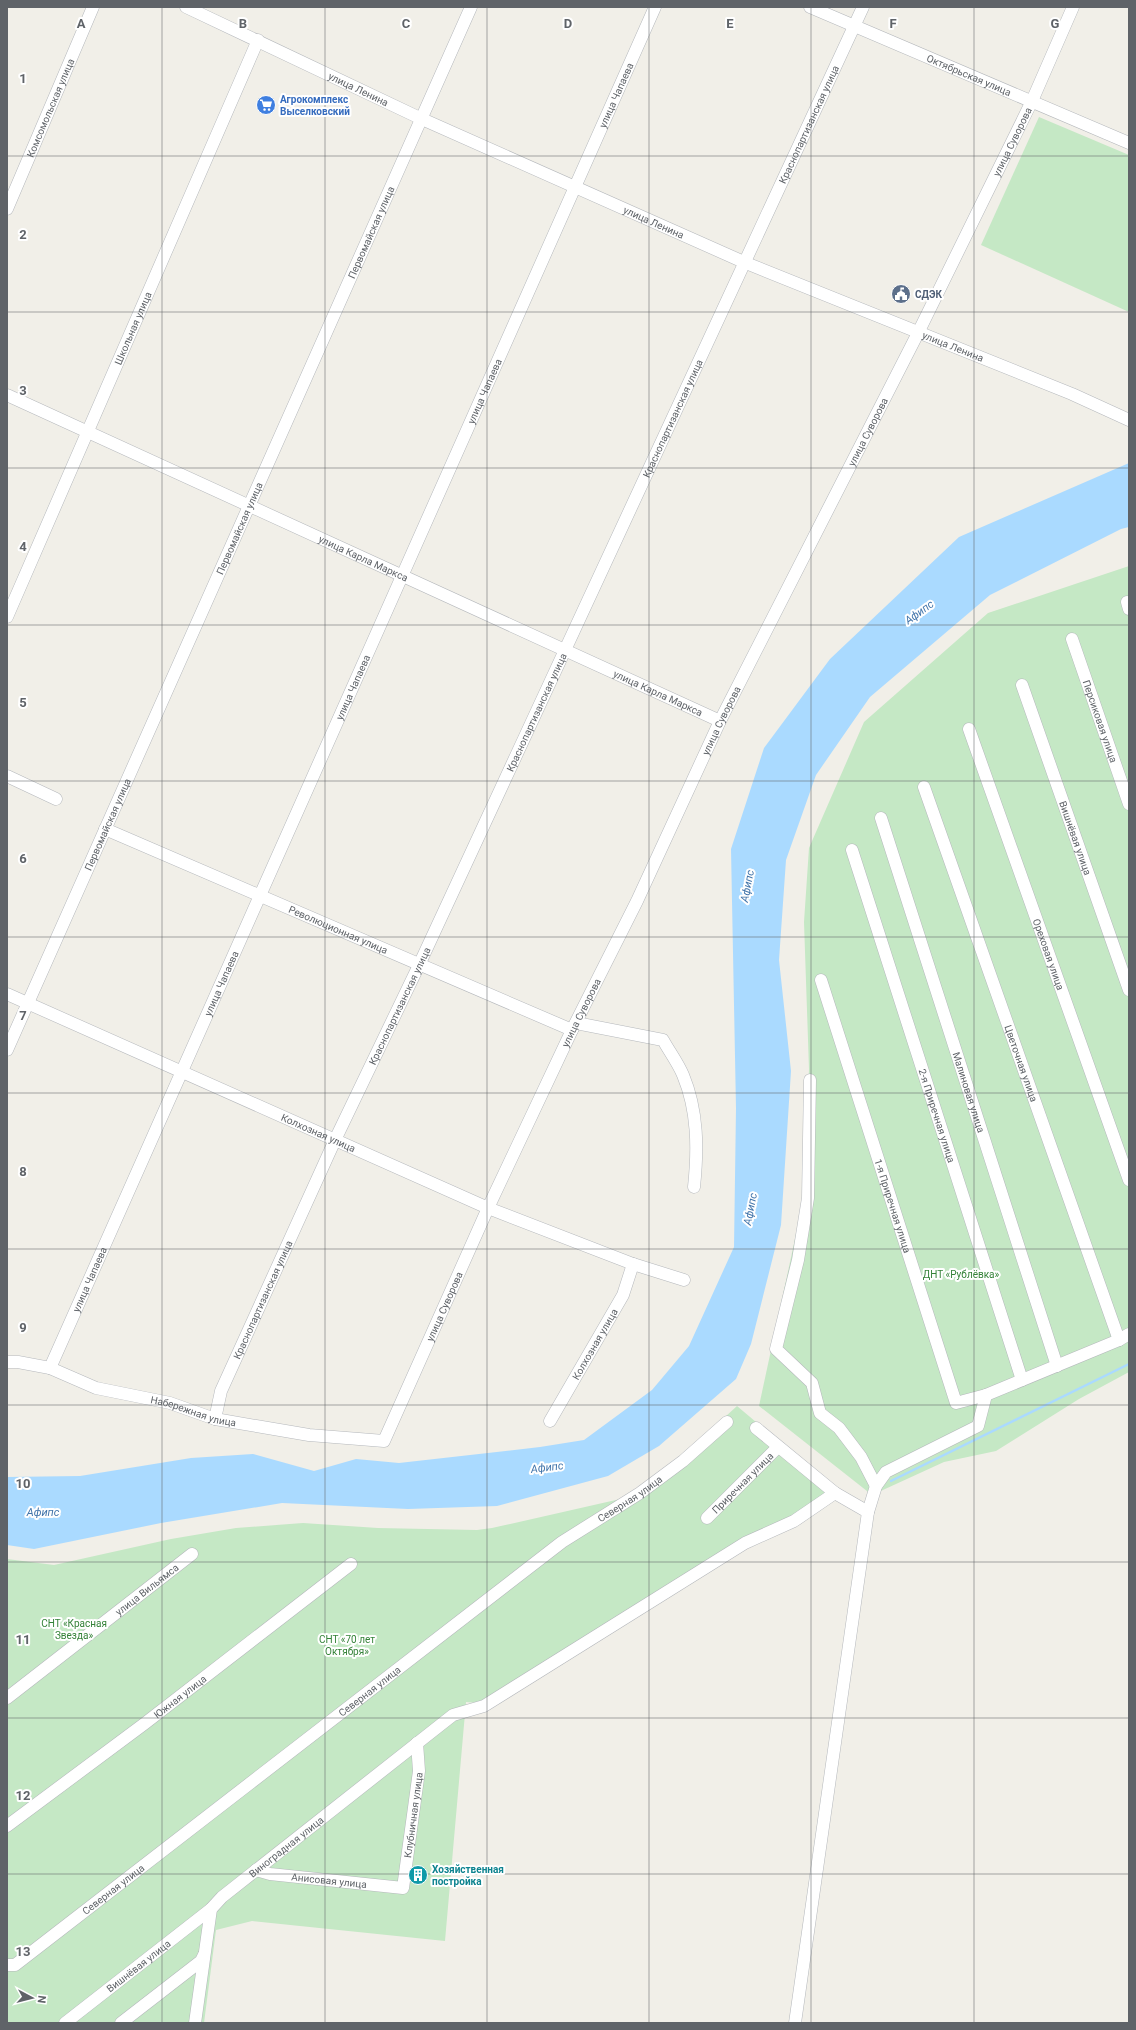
<svg xmlns="http://www.w3.org/2000/svg" width="1136" height="2030" font-family="Roboto,sans-serif">
<style>
.green{fill:#c5e8c5}
.water{fill:#aadaff}
.lines{fill:none;stroke-linecap:round;stroke-linejoin:round}
.stream{stroke:#aadaff;stroke-width:2.5}
.minor-casing{stroke:#b5b8bc;stroke-width:13}
.minor{stroke:#fff;stroke-width:12}
.grid{fill:none;stroke:#5f6368;stroke-width:1;stroke-opacity:0.55}
.labels{text-anchor:middle;stroke-width:4;stroke-linejoin:round;paint-order:stroke}
.street-label{font-size:10px;fill:#5f6368;stroke:#fff}
.shop-label{font-size:10px;font-weight:bold;fill:#366cbe;stroke:#fff;text-anchor:start}
.service-label{font-size:10px;font-weight:bold;fill:#4e5e75;stroke:#fff;text-anchor:start}
.park-label{font-size:10px;fill:#348238;stroke:#fff}
.culture-label{font-size:10px;font-weight:bold;fill:#0d838f;stroke:#fff;text-anchor:start}
.water-label{font-size:11px;font-style:italic;fill:#4174aa;stroke:#fff}
.grid-label{font-size:13px;text-anchor:middle;font-weight:bold;fill:#5f6368;stroke:#fff;stroke-width:4;stroke-linejoin:round;paint-order:stroke}
</style>
<rect width="100%" height="100%" fill="#f1efe8"/>
<g class="green">
<path d="M1039,117L1129,155V312L981,245Z"/>
<path d="M1129,566V1372L1079,1399L996,1451L944,1462L872,1495L759,1406L804,1197L809,1069L804,922L809,848L864,722L988,613Z"/>
<path d="M737,1406L842,1494L729,1556L492,1704L466,1702L445,1941L252,1921L216,1930L204,2023H7V1559L54,1565L171,1539L236,1528L303,1523L378,1528L477,1530L492,1528L629,1497L690,1449Z"/>
</g>
<path class="water" d="M1129,463V527L1121,529L990,595L870,697L816,775L786,860L779,960L791,1071L781,1225L751,1344L736,1379L659,1446L608,1476L497,1506L408,1509L282,1503L161,1523L34,1549L7,1545V1477L80,1476L191,1458L253,1454L314,1471L356,1459L399,1463L540,1447L584,1440L652,1390L689,1346L734,1247L736,1108L731,849L764,748L830,659L959,537Z"/>
<g class="lines">
<path class="stream" d="M891,1481L1129,1364"/>
<g class="minor-casing">
<g id="minor">
<path id="s1" d="M186,7L422,119L746,263L1072,394L1129,420"/>
<path id="s2" d="M810,7L1129,143"/>
<path id="s3" d="M7,209L93,7"/>
<path id="s4" d="M7,395L720,721"/>
<path d="M1127,602L1129,609"/>
<path id="s5" d="M7,617L258,40"/>
<path id="s6" d="M1072,639L1129,804"/>
<path id="s7" d="M1022,685L1129,990"/>
<path id="s8" d="M969,729L1129,1180"/>
<path d="M7,776L56,799"/>
<path id="s9" d="M924,787L1119,1340"/>
<path id="s10" d="M881,818L1057,1366"/>
<path id="s11" d="M105,829L572,1030"/>
<path id="s12" d="M852,850L1022,1380"/>
<path id="s13" d="M821,980L956,1403L986,1395"/>
<path id="s14" d="M7,994L488,1208L633,1264L684,1280"/>
<path d="M576,1023L663,1040C669,1051 678,1063 683,1075C698,1111 698,1149 694,1187"/>
<path id="s15" d="M7,1050L471,7"/>
<path d="M810,1080L808,1198L798,1260L776,1349L812,1383L820,1413L839,1428L861,1457L876,1486"/>
<path id="s16" d="M7,1362H18L50,1368L96,1388L170,1403L215,1419L309,1435L384,1441L488,1208L572,1030L637,901L720,721L918,333L1032,101L1073,7"/>
<path id="s17" d="M50,1368L655,7"/>
<path id="s18" d="M215,1419L221,1391L335,1140L420,963L863,7"/>
<path id="s19" d="M550,1421L623,1295L633,1264"/>
<path d="M756,1428L835,1493L868,1512"/>
<path id="s20" d="M707,1518L778,1447"/>
<path id="s21" d="M7,1698L192,1554"/>
<path id="s22" d="M7,1826L144,1724L351,1564"/>
<path id="s23" d="M256,1870L270,1874L403,1888L419,1771L417,1743"/>
<path id="s24" d="M7,1965H15L562,1542L640,1493L683,1461L727,1422"/>
<path id="s25" d="M65,2023L211,1909"/>
<path d="M121,2023L201,1961L204,1955"/>
<path id="s26" d="M195,2023L211,1909L222,1897L453,1715L484,1706L745,1543L794,1521L835,1493"/>
<path d="M795,2023L868,1512L876,1486L886,1472L978,1426L986,1395L1119,1340L1129,1334"/>
</g>
</g>
<use href="#minor" class="minor"/>
</g>
<path class="grid" d="M162,7V2023M325,7V2023M487,7V2023M649,7V2023M811,7V2023M974,7V2023M7,156H1129M7,312H1129M7,468H1129M7,625H1129M7,781H1129M7,937H1129M7,1093H1129M7,1249H1129M7,1405H1129M7,1562H1129M7,1718H1129M7,1874H1129"/>
<defs>
<g id="supermarket-disc" transform="scale(1)"><circle r="9.5" fill="#3f7fe0" stroke="#fff"/><path d="M-6-5.5h2.5l.6 2H6L4.5 2H-2.5L-4.4-4H-6ZM-1.5 3.2a1.3 1.3 0 1 0 .1 0ZM3 3.2a1.3 1.3 0 1 0 .1 0Z" fill="#fff"/></g>
<g id="civic-disc" transform="scale(1)"><circle r="9.5" fill="#5c6f8a" stroke="#fff"/><path d="M-.6-6.5H3V-4.5H.6V-3L4-1V1h2V6H-6V1h2V-1L-.6-3ZM-1.2 2.5V6h2.4V2.5Z" fill="#fff"/></g>
<g id="building-disc" transform="scale(1)"><circle r="9.5" fill="#0f9aa8" stroke="#fff"/><path d="M-4-6H4V6H1V3H-1V6H-4ZM-2.5-4.3h1.7v1.8h-1.7ZM.8-4.3h1.7v1.8H.8ZM-2.5-1h1.7V.8h-1.7ZM.8-1h1.7V.8H.8Z" fill="#fff"/></g>
</defs>
<g fill-rule="evenodd">
<use href="#supermarket-disc" x="266" y="105"/>
<use href="#civic-disc" x="901" y="294"/>
<use href="#building-disc" x="418" y="1875"/>
</g>
<g class="labels">
<g class="street-label">
<text dy="4" stroke="none"><textPath href="#s2" startOffset="173">Октябрьская улица</textPath></text>
<text dy="4" stroke="none"><textPath href="#s1" startOffset="191">улица Ленина</textPath></text>
<text dy="4" stroke="none"><textPath href="#s17" startOffset="1393">улица Чапаева</textPath></text>
<text dy="4" stroke="none"><textPath href="#s3" startOffset="110">Комсомольская улица</textPath></text>
<text dy="4" stroke="none"><textPath href="#s18" startOffset="1425">Краснопартизанская улица</textPath></text>
<text dy="4" stroke="none"><textPath href="#s16" startOffset="1831">улица Суворова</textPath></text>
<text dy="4" stroke="none"><textPath href="#s1" startOffset="515">улица Ленина</textPath></text>
<text dy="4" stroke="none"><textPath href="#s15" startOffset="895">Первомайская улица</textPath></text>
<text dy="4" stroke="none"><textPath href="#s5" startOffset="315">Школьная улица</textPath></text>
<text dy="4" stroke="none"><textPath href="#s1" startOffset="839">улица Ленина</textPath></text>
<text dy="4" stroke="none"><textPath href="#s17" startOffset="1069">улица Чапаева</textPath></text>
<text dy="4" stroke="none"><textPath href="#s18" startOffset="1101">Краснопартизанская улица</textPath></text>
<text dy="4" stroke="none"><textPath href="#s16" startOffset="1507">улица Суворова</textPath></text>
<text dy="4" stroke="none"><textPath href="#s15" startOffset="571">Первомайская улица</textPath></text>
<text dy="4" stroke="none"><textPath href="#s4" startOffset="392">улица Карла Маркса</textPath></text>
<text dy="4" stroke="none"><textPath href="#s17" startOffset="745">улица Чапаева</textPath></text>
<text dy="4" stroke="none"><textPath href="#s4" startOffset="716">улица Карла Маркса</textPath></text>
<text dy="4" stroke="none"><textPath href="#s18" startOffset="777">Краснопартизанская улица</textPath></text>
<text dy="4" stroke="none"><textPath href="#s16" startOffset="1183">улица Суворова</textPath></text>
<text dy="4" stroke="none"><textPath href="#s6" startOffset="87">Персиковая улица</textPath></text>
<text dy="4" stroke="none"><textPath href="#s15" startOffset="247">Первомайская улица</textPath></text>
<text dy="4" stroke="none"><textPath href="#s7" startOffset="162">Вишнёвая улица</textPath></text>
<text dy="4" stroke="none"><textPath href="#s11" startOffset="254">Революционная улица</textPath></text>
<text dy="4" stroke="none"><textPath href="#s8" startOffset="239">Ореховая улица</textPath></text>
<text dy="4" stroke="none"><textPath href="#s17" startOffset="421">улица Чапаева</textPath></text>
<text dy="4" stroke="none"><textPath href="#s18" startOffset="453">Краснопартизанская улица</textPath></text>
<text dy="4" stroke="none"><textPath href="#s16" startOffset="859">улица Суворова</textPath></text>
<text dy="4" stroke="none"><textPath href="#s9" startOffset="293">Цветочная улица</textPath></text>
<text dy="4" stroke="none"><textPath href="#s10" startOffset="288">Малиновая улица</textPath></text>
<text dy="4" stroke="none"><textPath href="#s12" startOffset="279">2-я Приречная улица</textPath></text>
<text dy="4" stroke="none"><textPath href="#s14" startOffset="341">Колхозная улица</textPath></text>
<text dy="4" stroke="none"><textPath href="#s13" startOffset="237">1-я Приречная улица</textPath></text>
<text dy="4" stroke="none"><textPath href="#s17" startOffset="97">улица Чапаева</textPath></text>
<text dy="4" stroke="none"><textPath href="#s18" startOffset="129">Краснопартизанская улица</textPath></text>
<text dy="4" stroke="none"><textPath href="#s16" startOffset="535">улица Суворова</textPath></text>
<text dy="4" stroke="none"><textPath href="#s19" startOffset="89">Колхозная улица</textPath></text>
<text dy="4" stroke="none"><textPath href="#s16" startOffset="194">Набережная улица</textPath></text>
<text dy="4" stroke="none"><textPath href="#s20" startOffset="50">Приречная улица</textPath></text>
<text dy="4" stroke="none"><textPath href="#s24" startOffset="780">Северная улица</textPath></text>
<text dy="4" stroke="none"><textPath href="#s21" startOffset="177">улица Вильямса</textPath></text>
<text dy="4" stroke="none"><textPath href="#s24" startOffset="456">Северная улица</textPath></text>
<text dy="4" stroke="none"><textPath href="#s22" startOffset="216">Южная улица</textPath></text>
<text dy="4" stroke="none"><textPath href="#s23" startOffset="222">Клубничная улица</textPath></text>
<text dy="4" stroke="none"><textPath href="#s26" startOffset="213">Виноградная улица</textPath></text>
<text dy="4" stroke="none"><textPath href="#s23" startOffset="74">Анисовая улица</textPath></text>
<text dy="4" stroke="none"><textPath href="#s24" startOffset="132">Северная улица</textPath></text>
<text dy="4" stroke="none"><textPath href="#s25" startOffset="93">Вишнёвая улица</textPath></text>
</g>
<g class="shop-label">
<text x="280" y="103">Агрокомплекс<tspan x="280" dy="12">Выселковский</tspan></text>
</g>
<g class="service-label">
<text x="915" y="298">СДЭК</text>
</g>
<g class="park-label">
<text x="961" y="1278">ДНТ «Рублёвка»</text>
<text x="74" y="1627">СНТ «Красная<tspan x="74" dy="12">Звезда»</tspan></text>
<text x="347" y="1643">СНТ «70 лет<tspan x="347" dy="12">Октября»</tspan></text>
</g>
<g class="culture-label">
<text x="432" y="1873">Хозяйственная<tspan x="432" dy="12">постройка</tspan></text>
</g>
<g class="water-label">
<text transform="translate(919 612) rotate(-36)" y="4">Афипс</text>
<text transform="translate(747 886) rotate(-79)" y="4">Афипс</text>
<text transform="translate(750 1209) rotate(-79)" y="4">Афипс</text>
<text transform="translate(547 1467) rotate(-7)" y="4">Афипс</text>
<text x="43" y="1516">Афипс</text>
</g>
</g>
<g class="grid-label">
<text x="81" y="28">A</text>
<text x="243" y="28">B</text>
<text x="406" y="28">C</text>
<text x="568" y="28">D</text>
<text x="730" y="28">E</text>
<text x="893" y="28">F</text>
<text x="1055" y="28">G</text>
<text x="23" y="83">1</text>
<text x="23" y="239">2</text>
<text x="23" y="395">3</text>
<text x="23" y="551">4</text>
<text x="23" y="707">5</text>
<text x="23" y="863">6</text>
<text x="23" y="1020">7</text>
<text x="23" y="1176">8</text>
<text x="23" y="1332">9</text>
<text x="23" y="1488">10</text>
<text x="23" y="1644">11</text>
<text x="23" y="1800">12</text>
<text x="23" y="1956">13</text>
</g>
<rect width="1136" height="2030" fill="none" stroke="#5f6368" stroke-width="16"/>
<g transform="translate(32 1998) rotate(97)" stroke="#ffffff" stroke-width="3" paint-order="stroke">
<path d="M0-3L7 15L0 10L-7 15Z" fill="#5f6368"/>
<text y="-6" font-size="11" font-weight="bold" text-anchor="middle" fill="#5f6368">N</text>
</g>
</svg>
